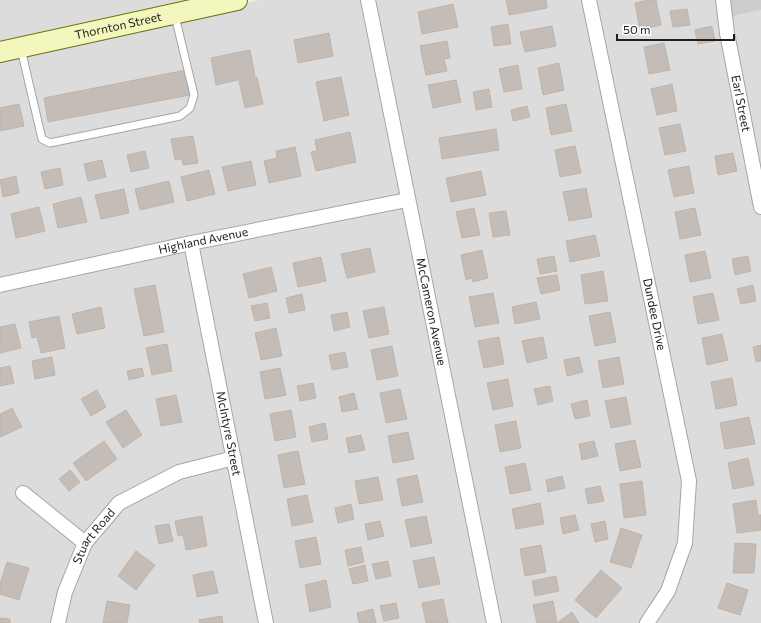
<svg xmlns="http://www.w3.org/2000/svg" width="761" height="623" font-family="Commissioner,sans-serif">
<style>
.residential{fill:#dddcdc}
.religious{fill:#cdcdcd}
.building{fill:#c4bcb6;stroke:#c1b4a9}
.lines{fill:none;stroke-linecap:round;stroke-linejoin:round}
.lane-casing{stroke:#a6a6a6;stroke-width:9}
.street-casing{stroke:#a6a6a6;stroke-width:16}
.secondary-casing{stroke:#66730a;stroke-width:22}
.lane{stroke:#fff;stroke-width:7}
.street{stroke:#fff;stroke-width:14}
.secondary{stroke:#f3f7bd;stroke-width:20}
.labels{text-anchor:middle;stroke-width:3;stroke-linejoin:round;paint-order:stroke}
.street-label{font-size:12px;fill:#1f1f1f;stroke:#fff}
</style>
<rect width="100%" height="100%" fill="#f0ece6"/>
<g class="residential">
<path d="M0,0H199L0,44Z"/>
<path d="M260,0H725L729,17L761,10V623H0V57Z"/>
</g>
<path class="religious" d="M725,0H761V10L729,17Z"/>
<g class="building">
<path d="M506,0H546L547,8L509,15Z"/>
<path d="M647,0H656L661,25L640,30L635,3Z"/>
<path d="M453,4L458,27L422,34L418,12Z"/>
<path d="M687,9L690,25L673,27L670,11Z"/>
<path d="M508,24L511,44L494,46L491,27Z"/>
<path d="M552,26L556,46L525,52L520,32Z"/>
<path d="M712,26L715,41L698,44L695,30Z"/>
<path d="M329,33L333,56L298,63L294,40Z"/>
<path d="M447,41L450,58L444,59L447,71L426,75L420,46Z"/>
<path d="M664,43L670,70L649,74L644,47Z"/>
<path d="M250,50L255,76L216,85L211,58Z"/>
<path d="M559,63L564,90L543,95L538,68Z"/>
<path d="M518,65L522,89L504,92L499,69Z"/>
<path d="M186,70L190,95L48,122L44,98Z"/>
<path d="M257,77L263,104L245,108L239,81Z"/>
<path d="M341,77L349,115L324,121L316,82Z"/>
<path d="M456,80L461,102L433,108L428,85Z"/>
<path d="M672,84L677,111L657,115L651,89Z"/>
<path d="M489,89L492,107L476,110L473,92Z"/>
<path d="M19,104L24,126L0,131V108Z"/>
<path d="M566,104L572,131L551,135L546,108Z"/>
<path d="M527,106L530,117L513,121L511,110Z"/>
<path d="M680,124L686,151L665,155L659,128Z"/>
<path d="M496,129L499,150L442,159L439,138Z"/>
<path d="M350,132L356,162L316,171L311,152L317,151L315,140Z"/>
<path d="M193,136L198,163L183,165L182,159L175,160L171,139Z"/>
<path d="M575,146L581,173L560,177L555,150Z"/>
<path d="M295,147L301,176L269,183L264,161L277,158L276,151Z"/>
<path d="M145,151L149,168L131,172L127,155Z"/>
<path d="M733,153L737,171L718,175L715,156Z"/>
<path d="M102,160L106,177L88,181L84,164Z"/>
<path d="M251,161L256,185L228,191L222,167Z"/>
<path d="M689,166L694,193L674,197L668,170Z"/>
<path d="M60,168L63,185L45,189L41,172Z"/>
<path d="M209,170L215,194L187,201L181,177Z"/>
<path d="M481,171L486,195L451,202L446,178Z"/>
<path d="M16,176L19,193L3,197L0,180Z"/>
<path d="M169,181L174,202L140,210L135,189Z"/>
<path d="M586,188L592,217L569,221L563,192Z"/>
<path d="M124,189L129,213L101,219L95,195Z"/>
<path d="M81,197L87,222L58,228L53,204Z"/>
<path d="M39,207L45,231L16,238L11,214Z"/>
<path d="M474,208L480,235L462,238L456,212Z"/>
<path d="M695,208L701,235L680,239L675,212Z"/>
<path d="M506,211L510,235L493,237L489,213Z"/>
<path d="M595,235L600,256L570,262L566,241Z"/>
<path d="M370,248L375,272L347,278L341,254Z"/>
<path d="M482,250L488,278L473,282L472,278L466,280L461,255Z"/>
<path d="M705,251L711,278L690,282L685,255Z"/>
<path d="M554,256L557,271L540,274L537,259Z"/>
<path d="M748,256L751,271L735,275L732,259Z"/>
<path d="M321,257L326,281L298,287L293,263Z"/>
<path d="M271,267L277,291L249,298L243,274Z"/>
<path d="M603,271L608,301L585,304L581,275Z"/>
<path d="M557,275L560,290L541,294L537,278Z"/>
<path d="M155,285L164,332L144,336L134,289Z"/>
<path d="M753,285L756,301L741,304L737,289Z"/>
<path d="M493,293L499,323L475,327L469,297Z"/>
<path d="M713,293L719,320L698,324L693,297Z"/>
<path d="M302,294L305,310L289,313L286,298Z"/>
<path d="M536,302L540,319L515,324L512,307Z"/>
<path d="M267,303L270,318L255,321L251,306Z"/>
<path d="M101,307L105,328L77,334L72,314Z"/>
<path d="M384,307L389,334L369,338L363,311Z"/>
<path d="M347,312L350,327L334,331L331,315Z"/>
<path d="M610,312L616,342L595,346L589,316Z"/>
<path d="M59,316L65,348L41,353L37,337L32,338L29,322Z"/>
<path d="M15,324L21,348L0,353V327Z"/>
<path d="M276,328L282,356L261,360L255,333Z"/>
<path d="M722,334L728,360L707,365L702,338Z"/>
<path d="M499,337L504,364L484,368L478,341Z"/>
<path d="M543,337L547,358L527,363L522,341Z"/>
<path d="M167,344L172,371L152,375L146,348Z"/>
<path d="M761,345V361L756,362L753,347Z"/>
<path d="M392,346L398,376L377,380L371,350Z"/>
<path d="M345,352L348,367L332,370L329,355Z"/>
<path d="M52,357L55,375L35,379L32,361Z"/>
<path d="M579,357L583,372L567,376L564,360Z"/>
<path d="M619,357L624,384L603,388L598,361Z"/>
<path d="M10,366L14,383L0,386V368Z"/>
<path d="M142,368L144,376L129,380L127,371Z"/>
<path d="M280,368L286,395L265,399L260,372Z"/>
<path d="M732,378L737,405L716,409L711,382Z"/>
<path d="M508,379L513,406L493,410L487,383Z"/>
<path d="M313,383L316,398L300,401L297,386Z"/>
<path d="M550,386L553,401L538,405L534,389Z"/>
<path d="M400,389L407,419L386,423L380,393Z"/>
<path d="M97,390L106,407L91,416L81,399Z"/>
<path d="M354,393L358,409L342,412L339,397Z"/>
<path d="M176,395L182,422L161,426L156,399Z"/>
<path d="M626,397L631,424L611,428L605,401Z"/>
<path d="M587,400L590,416L575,419L571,404Z"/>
<path d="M12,408L22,427L0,437V414Z"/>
<path d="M126,410L142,435L123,448L106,422Z"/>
<path d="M291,410L296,437L275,441L270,414Z"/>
<path d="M749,417L755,444L725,449L720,423Z"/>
<path d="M516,421L521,448L500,452L495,425Z"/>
<path d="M325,423L328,439L312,442L309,427Z"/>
<path d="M408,432L414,459L393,463L388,436Z"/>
<path d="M361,435L365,450L349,453L346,438Z"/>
<path d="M635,440L641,467L620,471L615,444Z"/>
<path d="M104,441L117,459L86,481L73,463Z"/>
<path d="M594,441L598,456L582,460L579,444Z"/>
<path d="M298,451L305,484L284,488L278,455Z"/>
<path d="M748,458L754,485L733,489L728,463Z"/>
<path d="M525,463L531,490L510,494L505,467Z"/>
<path d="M70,470L80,482L69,491L59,479Z"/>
<path d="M417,475L423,502L402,506L397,479Z"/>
<path d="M562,476L565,488L548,492L546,480Z"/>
<path d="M378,477L383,500L359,504L355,481Z"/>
<path d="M642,481L646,515L624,518L620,484Z"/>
<path d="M600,486L604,501L588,504L585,489Z"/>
<path d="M307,495L313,522L292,526L287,499Z"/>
<path d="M756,500L758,515H761V530L737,533L733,504Z"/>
<path d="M540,503L544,524L516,529L512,509Z"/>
<path d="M351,504L354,519L338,523L335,508Z"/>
<path d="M575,515L579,530L563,534L560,518Z"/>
<path d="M202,516L207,546L186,550L183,535L178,536L175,521Z"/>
<path d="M426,516L432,543L411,547L405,520Z"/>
<path d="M380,521L384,536L368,540L365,524Z"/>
<path d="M605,521L608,539L595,542L591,524Z"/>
<path d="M169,524L173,541L159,544L155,526Z"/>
<path d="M621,528L642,535L631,568L610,562Z"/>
<path d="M316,537L321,564L300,568L295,541Z"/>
<path d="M735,543L756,544L754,573H733Z"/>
<path d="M541,545L546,572L525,576L520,549Z"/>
<path d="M361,547L364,562L348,566L345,550Z"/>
<path d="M136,551L155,565L136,590L118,576Z"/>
<path d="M434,557L440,584L419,588L413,561Z"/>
<path d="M388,561L391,576L376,579L372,564Z"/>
<path d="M7,562L29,568L19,600L0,594V584Z"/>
<path d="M365,565L368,581L353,584L349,569Z"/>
<path d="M601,570L622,588L596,618L575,600Z"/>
<path d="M213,571L218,593L197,597L193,575Z"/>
<path d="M556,576L559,591L535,596L532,581Z"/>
<path d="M326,580L331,607L310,612L305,585Z"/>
<path d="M727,583L748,590L740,615L718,608Z"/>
<path d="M443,599L448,623H426L422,603Z"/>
<path d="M107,601L130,605L127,623H103Z"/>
<path d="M553,601L557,623H537L533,605Z"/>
<path d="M396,603L399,618L384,621L380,606Z"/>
<path d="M373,609L376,623H359L357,613Z"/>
<path d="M572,612L579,623H558V622Z"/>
<path d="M222,616L223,623H200L199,620Z"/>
<path d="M0,618L10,619V623H0Z"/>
</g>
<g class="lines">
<g class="lane-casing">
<path id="lane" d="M21,49L42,139L50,143L180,116L190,108L194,95L175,16"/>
</g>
<g class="street-casing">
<g id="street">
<path id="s1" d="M368,0L494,623"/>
<path id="s2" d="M589,0L689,481L685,543L668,591L647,623"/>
<path id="s3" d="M723,0L727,33L761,207"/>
<path id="s4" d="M191,243L266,623"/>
<path id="s5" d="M0,285L191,243L407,200"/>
<path d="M23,493L85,543"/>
<path id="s6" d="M58,623L65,592L85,543L119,503L179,472L234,458"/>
</g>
</g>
<g class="secondary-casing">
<g id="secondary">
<path id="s7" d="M0,52L237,0"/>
</g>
</g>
<use href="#lane" class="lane"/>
<use href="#street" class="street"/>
<use href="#secondary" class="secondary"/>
</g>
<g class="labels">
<g class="street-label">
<text dy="4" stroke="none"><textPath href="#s7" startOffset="121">Thornton Street</textPath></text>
<text dy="4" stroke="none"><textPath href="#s3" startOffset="105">Earl Street</textPath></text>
<text dy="4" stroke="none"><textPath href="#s5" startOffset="208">Highland Avenue</textPath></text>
<text dy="4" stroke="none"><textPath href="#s1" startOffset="318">McCameron Avenue</textPath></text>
<text dy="4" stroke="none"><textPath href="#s2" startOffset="321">Dundee Drive</textPath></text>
<text dy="4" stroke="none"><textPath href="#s4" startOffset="194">McIntyre Street</textPath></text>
<text dy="4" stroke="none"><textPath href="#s6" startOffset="95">Stuart Road</textPath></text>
</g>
</g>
<path d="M617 34v6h117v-6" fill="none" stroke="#1f1f1f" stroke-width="2"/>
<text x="623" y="34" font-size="12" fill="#1f1f1f" stroke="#ffffff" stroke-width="3" paint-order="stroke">50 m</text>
</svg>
